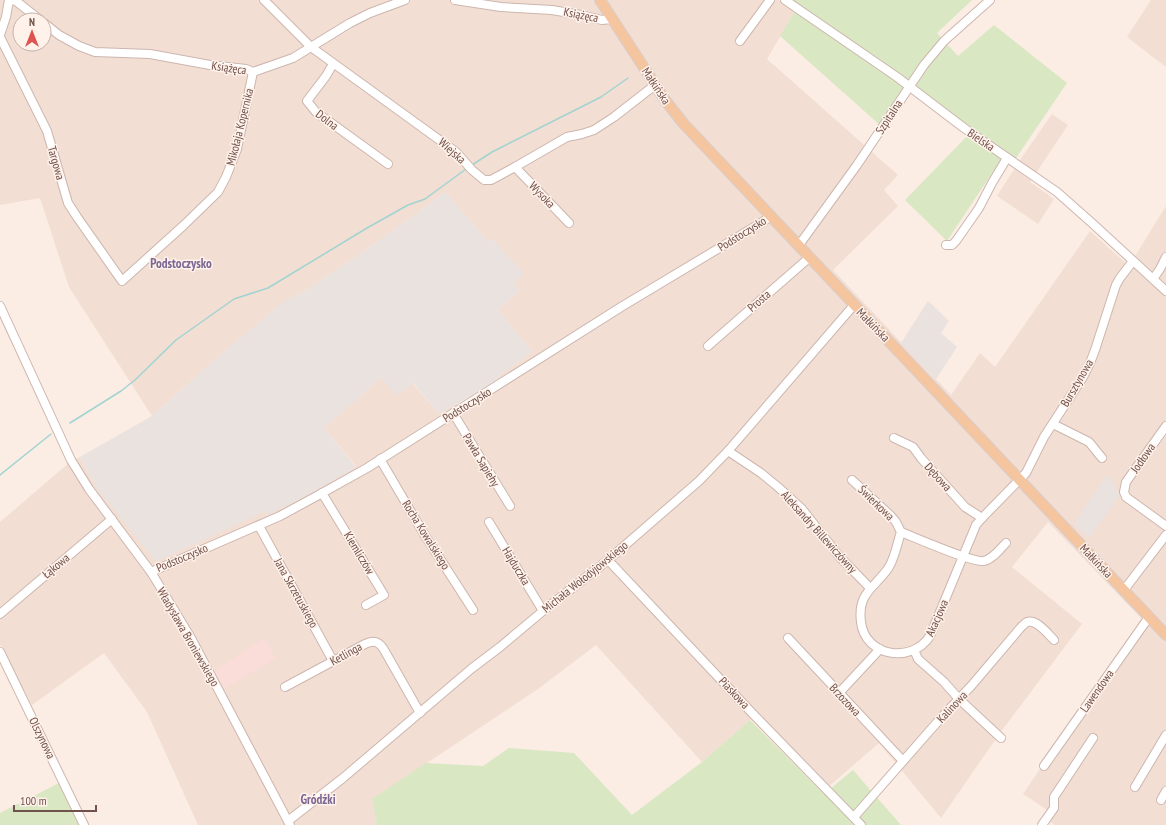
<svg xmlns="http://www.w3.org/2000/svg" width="1166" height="825" font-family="'PT Sans Narrow',sans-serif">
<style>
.residential{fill:#f2ded3;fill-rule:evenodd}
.commercial{fill:#fadcd8}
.industrial{fill:#eae2de}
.green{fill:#d9e7c3}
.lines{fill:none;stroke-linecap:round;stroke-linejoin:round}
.stream{stroke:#a1d4d1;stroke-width:1.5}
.minor-casing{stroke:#cdb6ae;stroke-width:10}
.major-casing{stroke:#d7cecd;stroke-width:12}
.minor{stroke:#fff;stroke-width:8}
.major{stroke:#f5c5a0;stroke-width:10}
.labels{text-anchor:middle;stroke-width:3;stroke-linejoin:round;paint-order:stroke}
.street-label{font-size:12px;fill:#71514b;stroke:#fef2ea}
.neighbourhood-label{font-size:13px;font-weight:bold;fill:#7c6794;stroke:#fef2ea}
</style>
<rect width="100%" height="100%" fill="#fbede4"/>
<g class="residential">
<path d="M0,0H779L795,11L767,59L898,175L884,190L898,206L833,270L951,395L980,353L995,367L1090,231L1129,266L1166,206V825H1055L1043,817L1047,810L1023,794L1142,619L1048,522L1012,567L1082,624L1000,733L941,818L879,743L828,787L757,714L702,762L596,645L538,689L373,799L377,825H198L147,712L104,653L32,705L0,644V522L70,462L80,457L97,488L265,511L267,514L311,493L356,466L324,428L381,378L412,383L440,414L455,404L457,405L499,379L500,375L532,352L498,310L520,290L514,283L492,239L489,242L445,192L415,215L354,258L304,291L284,302L219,356L152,416L69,287L40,198L0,205ZM20,20H44V44H20Z"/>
<path d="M1151,0H1166V67L1127,37Z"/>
<path d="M1052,114L1068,125L1030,182L1054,199L1038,224L997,196L1022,157Z"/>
</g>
<path class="commercial" d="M264,638L276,658L224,689L214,671Z"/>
<g class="industrial">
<path d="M445,192L489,242L493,239L524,274L514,283L520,290L498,310L532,352L500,375L499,379L456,405L455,404L440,414L413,383L397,396L381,378L324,428L356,467L311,493L267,515L265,511L156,562L97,488L80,457L152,416L219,356L284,301L304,291L354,258L415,215Z"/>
<path d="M928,301L949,321L941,333L957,347L936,379L901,343Z"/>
<path d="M1106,476L1110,477L1120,495L1089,538L1074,523Z"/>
</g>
<g class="green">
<path d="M790,0H972L937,33L958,56L994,25L1067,83L1016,158L1006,152L947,241L905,200L974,129L907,83L881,126L780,36L798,6Z"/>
<path d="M750,720L824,794L853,770L901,825H377L372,799L426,763L483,766L509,748L574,753L632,815L702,762Z"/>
<path d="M61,782L83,825H0V813Z"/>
</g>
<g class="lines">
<g class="stream">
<path d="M472,165L492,152L601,97L628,78"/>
<path d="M70,423L121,391L135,380L176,340L234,299L268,288L367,228L408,205L425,199L466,169"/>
<path d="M0,475L51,434"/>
</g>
<g class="minor-casing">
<g id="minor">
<path d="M11,0L16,1L40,20"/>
<path d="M264,0L311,47L456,152L472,170L484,180H491L515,167L567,137L582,134L594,130L614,117L655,85"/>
<path d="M455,0L501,7L552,10L581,15L602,20L612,19"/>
<path d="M785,0L897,77L964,128L1057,192L1092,223L1166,291"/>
<path d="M44,23L59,35L79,46L95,52L150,54L210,65L246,69L253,72L293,58L350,23L370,13L405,0"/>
<path d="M0,35L6,17L9,0"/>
<path d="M0,37L47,131L68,203L77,217L122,281L184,225L218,192L226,177L237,149L253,72"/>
<path d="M740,41L770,0"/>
<path d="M333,64L326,76L307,101L316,112L388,164"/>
<path d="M515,167L569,223"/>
<path d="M799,245L857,165L924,65L944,41L990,0"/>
<path d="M946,245H952L956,241L979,208L992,183L1007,158"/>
<path d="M1153,279L1160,269L1166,257"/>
<path d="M0,306L71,460L89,489L151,572L191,638L290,825"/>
<path d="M708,346L810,257"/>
<path d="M453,413L510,506"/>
<path d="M1053,424L1089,442L1102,458"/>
<path d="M1166,426L1126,482L1124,492L1126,497L1166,526"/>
<path d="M894,438L913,447L921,458L965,507L982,518"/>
<path d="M728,451L761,473L778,487L802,509L839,556L870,588"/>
<path d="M380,459L424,534L473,610"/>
<path d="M852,480L891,516L896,522L901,532C916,538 973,563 984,561C993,559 1000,549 1006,543"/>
<path d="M322,493L384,595L366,605"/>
<path d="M489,522L543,611"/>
<path d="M259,526L333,661"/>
<path d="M901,532C897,544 895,557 889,567C876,587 857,592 861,622C865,657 912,664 930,636L976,525L982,518L1026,473L1044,437L1083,377L1090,363L1095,350L1116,285L1120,278L1133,261"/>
<path d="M608,560L753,714L861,825"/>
<path d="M151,572L280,516L315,497L367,468L621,307L761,223L771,216"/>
<path d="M1124,590L1166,535"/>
<path d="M0,614L112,519"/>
<path d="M788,638L903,761"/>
<path d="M914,650L918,659L944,682L959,699L1001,738"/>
<path d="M0,652L84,825"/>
<path d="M285,687L365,644C373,640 378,641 383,648L420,713"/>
<path d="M839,693L880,649"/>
<path d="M1044,766L1149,617"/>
<path d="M1135,787L1166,735"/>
<path d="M1161,800L1166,791"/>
<path d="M854,817L940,719L972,685L1022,626C1024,625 1025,623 1027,622C1037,619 1048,634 1054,640"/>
<path d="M288,821L343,778L471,669L500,647L543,611L608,560L699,481L728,451L854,305"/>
<path d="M1042,825L1054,808V797L1093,738"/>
</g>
</g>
<g class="major-casing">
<path id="major" d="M600,0L665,100L683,123L1166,635"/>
</g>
<use href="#minor" class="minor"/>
<use href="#major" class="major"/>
</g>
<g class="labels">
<g class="street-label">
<text transform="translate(581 15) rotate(11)" y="4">Książęca</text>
<text transform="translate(229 68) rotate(8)" y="4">Książęca</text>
<text transform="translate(656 86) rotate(56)" y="4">Małkińska</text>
<text transform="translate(889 117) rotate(-57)" y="4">Szpitalna</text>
<text transform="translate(327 120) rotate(37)" y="4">Dolna</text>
<text transform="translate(240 127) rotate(-76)" y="4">Mikołaja Kopernika</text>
<text transform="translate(981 140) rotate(34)" y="4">Bielska</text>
<text transform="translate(452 151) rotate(42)" y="4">Wiejska</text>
<text transform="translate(56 163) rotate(74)" y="4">Targowa</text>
<text transform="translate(542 195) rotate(46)" y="4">Wysoka</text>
<text transform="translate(742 234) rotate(-32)" y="4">Podstoczysko</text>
<text transform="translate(759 301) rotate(-41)" y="4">Prosta</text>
<text transform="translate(873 325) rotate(46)" y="4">Małkińska</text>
<text transform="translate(1077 383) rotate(-60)" y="4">Bursztynowa</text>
<text transform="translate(467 405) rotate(-32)" y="4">Podstoczysko</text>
<text transform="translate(1143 458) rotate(-55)" y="4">Jodłowa</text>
<text transform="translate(481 460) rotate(59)" y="4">Pawła Sapiehy</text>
<text transform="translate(938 477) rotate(48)" y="4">Dębowa</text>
<text transform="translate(876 503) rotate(44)" y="4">Świerkowa</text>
<text transform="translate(819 532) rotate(48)" y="4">Aleksandry Billewiczówny</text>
<text transform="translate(426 535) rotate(58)" y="4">Rocha Kowalskiego</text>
<text transform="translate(359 553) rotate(59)" y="4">Kiemliczów</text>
<text transform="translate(182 558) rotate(-23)" y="4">Podstoczysko</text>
<text transform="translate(1096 561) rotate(47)" y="4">Małkińska</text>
<text transform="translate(56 566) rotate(-40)" y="4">Łąkowa</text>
<text transform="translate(516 566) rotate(59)" y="4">Hajduczka</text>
<text transform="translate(585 577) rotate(-39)" y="4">Michała Wołodyjowskiego</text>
<text transform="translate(296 593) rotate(61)" y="4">Jana Skrzetuskiego</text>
<text transform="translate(937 618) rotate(-66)" y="4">Akacjowa</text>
<text transform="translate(188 637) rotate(60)" y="4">Władysława Broniewskiego</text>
<text transform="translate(346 654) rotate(-29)" y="4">Ketlinga</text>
<text transform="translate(1097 691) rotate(-55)" y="4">Lawendowa</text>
<text transform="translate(734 693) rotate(47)" y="4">Piaskowa</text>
<text transform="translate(845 700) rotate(47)" y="4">Brzozowa</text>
<text transform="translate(952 707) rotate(-47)" y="4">Kalinowa</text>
<text transform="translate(42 738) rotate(64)" y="4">Olszynowa</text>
</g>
<g class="neighbourhood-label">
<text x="181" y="268">Podstoczysko</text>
<text x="318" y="804">Gródźki</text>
</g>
</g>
<g transform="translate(32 32)"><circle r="19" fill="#fef2ea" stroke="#c6b2aa"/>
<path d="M0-3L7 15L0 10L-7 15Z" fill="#dd5451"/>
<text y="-6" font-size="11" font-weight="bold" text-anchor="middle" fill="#71514b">N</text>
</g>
<path d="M14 805v6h82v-6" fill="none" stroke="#71514b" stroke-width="2"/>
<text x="20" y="805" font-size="12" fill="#71514b" stroke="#fef2ea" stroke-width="3" paint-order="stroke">100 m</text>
</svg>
